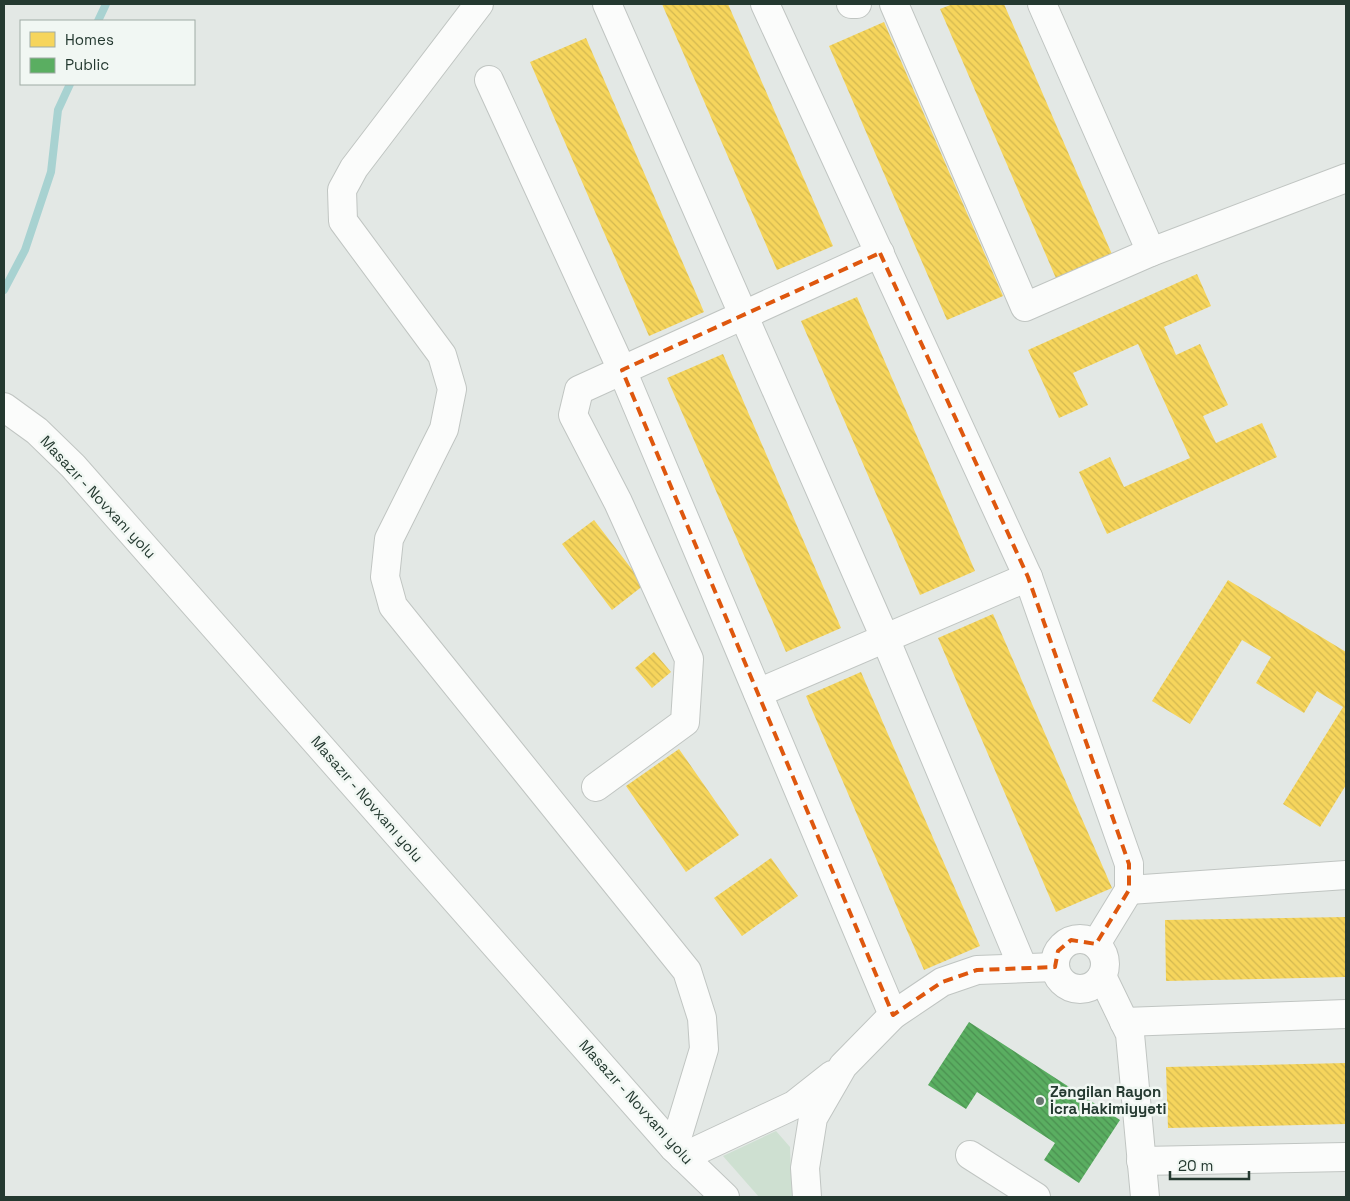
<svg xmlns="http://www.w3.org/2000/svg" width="1350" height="1201" font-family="'Space Grotesk',sans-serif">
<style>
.green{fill:#cee0d1}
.homes{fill:url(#homes-back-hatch)}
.public{fill:url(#public-back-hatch)}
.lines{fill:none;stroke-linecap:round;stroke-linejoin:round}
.stream{stroke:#a8d2d1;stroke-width:8}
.street-casing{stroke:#c0c5c2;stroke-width:30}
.secondary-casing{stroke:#c0c5c2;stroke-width:30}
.street{stroke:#fbfcfb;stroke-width:28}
.secondary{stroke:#fbfcfb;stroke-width:28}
.marked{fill:none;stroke:#de570e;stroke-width:4;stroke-dasharray:10 6;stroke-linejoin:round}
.poi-dot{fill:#67766f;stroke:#f1f7f3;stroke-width:2}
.labels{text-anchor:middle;stroke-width:5;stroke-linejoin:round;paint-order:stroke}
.street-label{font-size:15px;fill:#243930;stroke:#f1f7f3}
.poi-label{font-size:15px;font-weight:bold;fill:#243930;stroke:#f1f7f3;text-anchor:start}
</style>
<defs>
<pattern id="homes-back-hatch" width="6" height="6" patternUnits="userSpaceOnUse" patternTransform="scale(1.25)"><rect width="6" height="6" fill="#f6d55c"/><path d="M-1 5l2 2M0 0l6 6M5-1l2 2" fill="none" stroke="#d3b850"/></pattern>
<pattern id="public-back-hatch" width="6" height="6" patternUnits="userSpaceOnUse" patternTransform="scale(1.25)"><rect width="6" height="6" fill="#5aae61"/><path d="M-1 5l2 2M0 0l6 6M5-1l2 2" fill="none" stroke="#4a8f50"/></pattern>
</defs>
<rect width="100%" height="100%" fill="#e3e8e5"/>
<path class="green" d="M776,1131L790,1147L792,1197H759L723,1156Z"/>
<g class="homes">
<path d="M662,4H728L833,246L777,270Z"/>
<path d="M953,4H1004L1114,259L1058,283L940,9Z"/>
<path d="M884,22L1003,296L947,320L829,46Z"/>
<path d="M586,38L704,312L649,336L530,62Z"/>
<path d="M1197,274L1211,306L1164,327L1176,355L1200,344L1228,405L1203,416L1216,443L1262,423L1277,457L1107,534L1079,472L1110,457L1124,487L1190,458L1138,344L1073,373L1088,405L1059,418L1028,350Z"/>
<path d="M857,297L975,571L920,595L801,321Z"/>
<path d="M723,354L841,628L786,652L667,378Z"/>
<path d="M594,520L644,585L612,610L562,544Z"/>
<path d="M1228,580L1346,652V785L1320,827L1283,804L1343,707L1317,691L1304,713L1256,683L1271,657L1242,640L1190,724L1152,701Z"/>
<path d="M993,614L1112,888L1056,912L938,638Z"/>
<path d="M654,652L671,672L652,688L635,668Z"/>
<path d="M861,672L980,946L924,970L806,696Z"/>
<path d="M679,749L739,835L686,872L626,786Z"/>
<path d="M771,858L798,896L742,936L714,898Z"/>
<path d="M1346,917V977L1166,981L1165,920Z"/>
<path d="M1346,1063V1124L1168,1128L1166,1067Z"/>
</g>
<path class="public" d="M969,1022L1120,1120L1079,1183L1044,1160L1055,1143L977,1092L966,1109L928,1085Z"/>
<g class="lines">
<g class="stream">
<path d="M98,21L106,4"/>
<path d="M4,290L25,250L51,172L58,110L70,84"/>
</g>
<g class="street-casing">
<g id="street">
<path d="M479,4L354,168L342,190L343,221L442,355L452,389L444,429L389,539L385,577L393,606L687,971L702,1018L704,1049L674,1148"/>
<path d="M607,4L885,638L1023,968"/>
<path d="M765,4L1028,577L1129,864V890L1096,944"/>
<path d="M851,4H857"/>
<path d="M894,4L1025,307L1151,252L1346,178"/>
<path d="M1042,4L1151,252"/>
<path d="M489,80L622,370L893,1015"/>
<path d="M758,693L1028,577"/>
<path d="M596,787L685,722L689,659L618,502L573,415L579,390L880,253"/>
<path d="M1129,890L1346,875"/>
<circle cx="1080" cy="964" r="25"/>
<path d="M1102,976L1130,1034L1145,1197"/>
<path d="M1124,1022L1346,1014"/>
<path d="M970,1155L1036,1197"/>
<path d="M683,1157L794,1105L832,1075"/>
<path d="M1141,1161L1346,1157"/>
<path d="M807,1197L805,1168L813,1118L843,1066L893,1015L942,982L977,970L1055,967"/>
</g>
</g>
<g class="secondary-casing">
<path id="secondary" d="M4,407L37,431L73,466L674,1148L725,1197"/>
</g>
<use href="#street" class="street"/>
<use href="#secondary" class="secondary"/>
</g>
<path class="marked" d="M880,253L1028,577L1129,864V890L1096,944L1071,940L1058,951L1055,967L977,970L942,982L893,1015L622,370Z"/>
<circle class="poi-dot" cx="1040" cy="1101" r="5"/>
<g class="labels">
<g class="street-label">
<text transform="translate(98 497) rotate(47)" y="5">Masazır - Novxanı yolu</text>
<text transform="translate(367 799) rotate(49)" y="5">Masazır - Novxanı yolu</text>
<text transform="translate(636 1102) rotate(48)" y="5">Masazır - Novxanı yolu</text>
</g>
<g class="poi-label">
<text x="1050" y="1097">Zəngilan Rayon<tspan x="1050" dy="17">İcra Hakimiyyəti</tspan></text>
</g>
</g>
<rect width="1350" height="1201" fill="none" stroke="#243930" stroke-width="10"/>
<rect x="20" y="20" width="175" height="65" fill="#f1f7f3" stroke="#9faba5"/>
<rect x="30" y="32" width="25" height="15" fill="#f6d55c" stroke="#9faba5"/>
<text x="65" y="45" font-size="15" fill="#243930">Homes</text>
<rect x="30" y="58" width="25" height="15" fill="#5aae61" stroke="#9faba5"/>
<text x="65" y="70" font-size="15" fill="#243930">Public</text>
<path d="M1170 1171v8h79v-8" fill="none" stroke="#243930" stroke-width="2.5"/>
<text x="1178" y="1171" font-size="15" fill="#243930" stroke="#f1f7f3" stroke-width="4" paint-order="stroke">20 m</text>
</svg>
